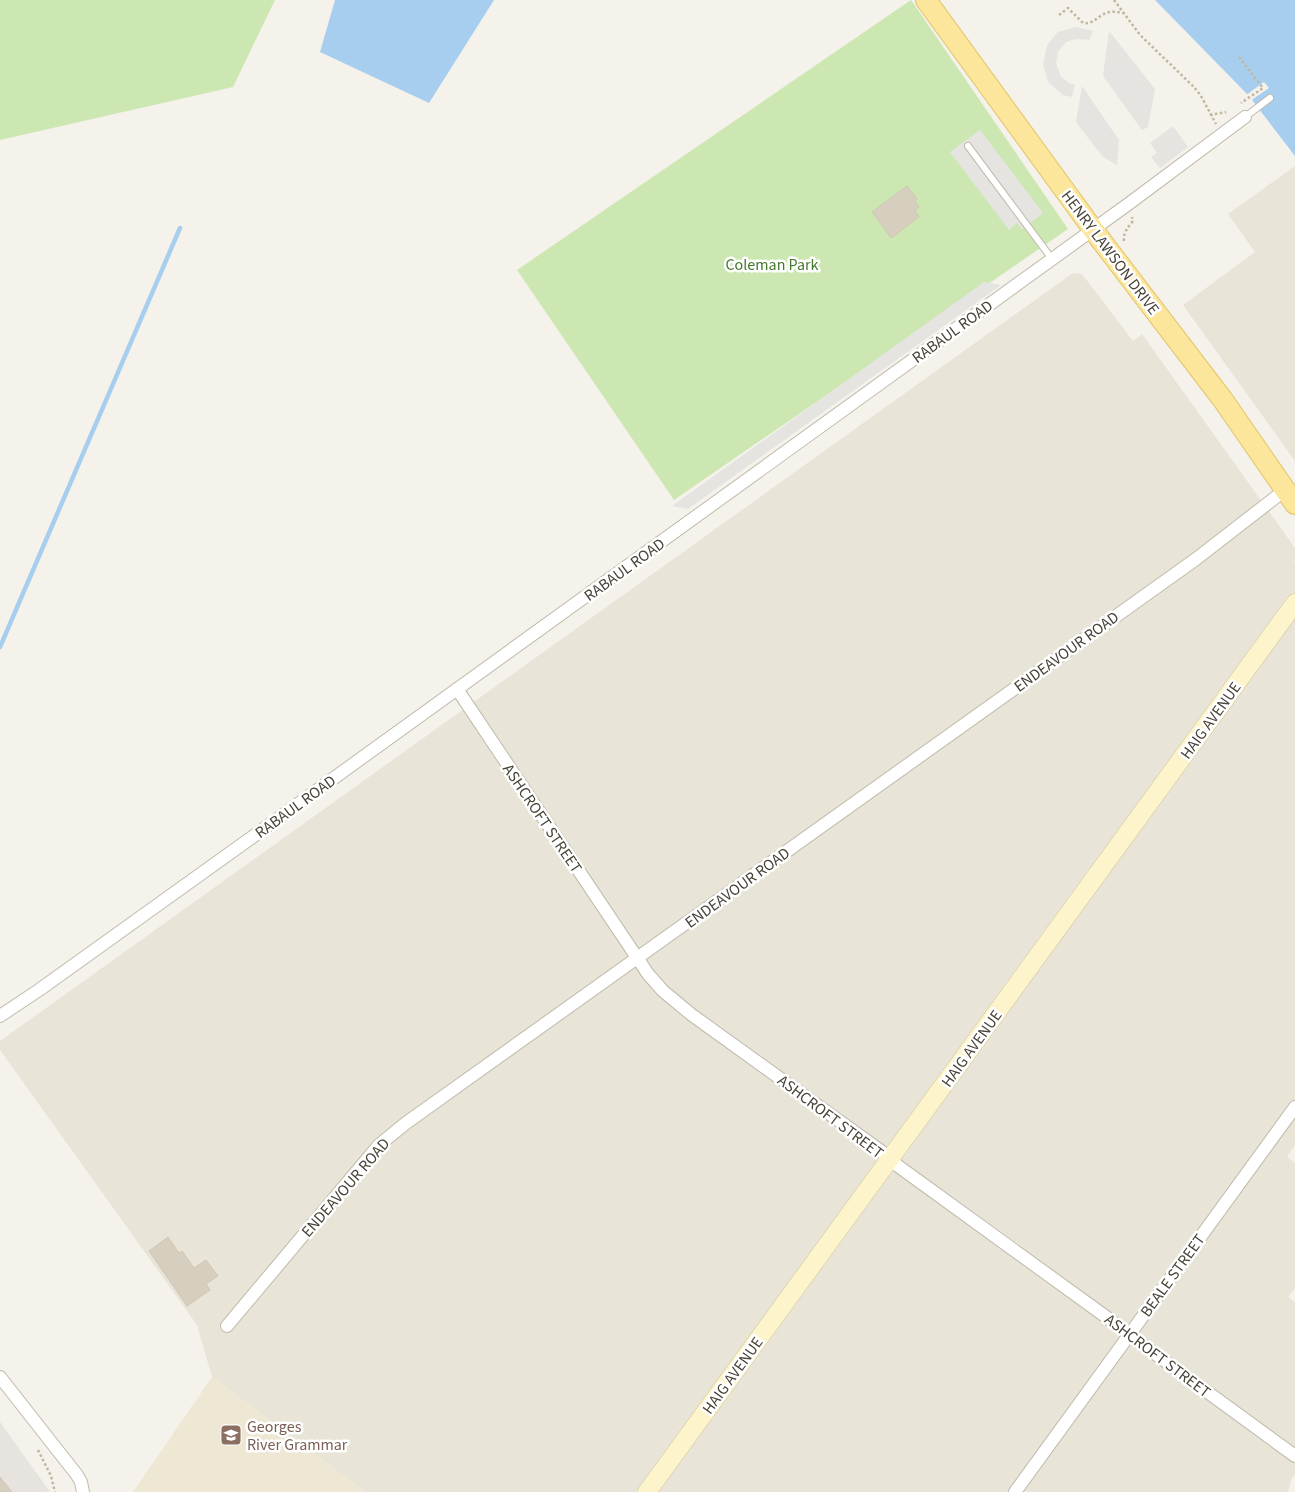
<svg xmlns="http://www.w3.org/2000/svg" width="1295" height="1492" font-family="'Source Sans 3',sans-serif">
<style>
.residential{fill:#e8e4d8}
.industrial{fill:#e7e3de}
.education{fill:#ede7d4}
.green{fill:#cde7b3}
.parking{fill:#e6e4e1}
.water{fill:#a8ceef}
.pier{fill:#f4f2ea}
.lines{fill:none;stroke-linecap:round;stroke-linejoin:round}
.stream{stroke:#a8ceef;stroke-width:4.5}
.building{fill:#d6cebf;stroke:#d1c7b2}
.lane-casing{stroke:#c0baac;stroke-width:8}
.street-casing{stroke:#c0baac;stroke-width:14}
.secondary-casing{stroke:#d3c79a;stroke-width:19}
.primary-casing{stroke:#e2c46a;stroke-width:22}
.path{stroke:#c1b79e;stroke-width:2.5;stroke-dasharray:2.5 2.5;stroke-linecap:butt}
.lane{stroke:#fff;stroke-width:6}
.street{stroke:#fff;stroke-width:12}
.secondary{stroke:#fdf4cb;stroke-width:18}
.primary{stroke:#fce69b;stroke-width:20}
.labels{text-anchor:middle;stroke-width:5;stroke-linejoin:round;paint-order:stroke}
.street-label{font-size:16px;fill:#484338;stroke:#fff}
.park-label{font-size:16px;fill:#45792b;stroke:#fff}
.education-label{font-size:16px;fill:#785e54;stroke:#fff;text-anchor:start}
</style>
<rect width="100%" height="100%" fill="#f4f2ea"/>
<g class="residential">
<path d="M1295,166V461L1183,305L1255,252L1228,214Z"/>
<path d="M1073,273L1082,274L1133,341L1142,334L1295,548V560L1294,561L1295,564V1145L1287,1157L1295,1163V1288L1288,1297L1295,1302V1474L1291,1480L1288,1492H365L212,1377L197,1325L0,1050V1041Z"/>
</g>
<path class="industrial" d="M0,1422L50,1492H0Z"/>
<path class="education" d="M212,1377L365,1492H133Z"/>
<g class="green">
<path d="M0,0H275L233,87L0,140Z"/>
<path d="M911,0L1068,229L674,500L517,270Z"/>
</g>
<g class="parking">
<path d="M1076,27L1093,31L1089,40L1076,39L1066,42L1058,52L1056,63L1061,77L1069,83L1075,85L1072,97L1063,95L1048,82L1043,64L1047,46L1052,39L1058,32Z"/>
<path d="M1109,31L1155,89L1148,127L1142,130L1103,76Z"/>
<path d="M1082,86L1119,140L1117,165L1103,157L1076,122Z"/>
<path d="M1173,126L1188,147L1160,168L1151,157L1157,153L1150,143Z"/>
<path d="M980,130L1043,213L1022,229L1017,223L1009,230L950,152Z"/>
<path d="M984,282L1001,285L688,509L672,506Z"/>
</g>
<g class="water">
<path d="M335,0H494L429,103L320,52Z"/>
<path d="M1155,0H1295V156L1249,96Z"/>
</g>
<path class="pier" d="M1264,82L1269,88L1250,101L1245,96Z"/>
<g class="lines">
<path class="stream" d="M0,647L180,228"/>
</g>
<g class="building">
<path d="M907,186L917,199L915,201L919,207L915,210L919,217L891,238L872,212Z"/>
<path d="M168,1237L179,1253L182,1251L194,1268L206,1260L218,1276L206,1284L210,1290L187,1306L149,1251Z"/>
<path d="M0,1477L12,1492H0Z"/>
</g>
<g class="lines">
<g class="lane-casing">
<g id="lane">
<path d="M1245,117L1270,98"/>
<path d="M968,146L1052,259"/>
</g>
</g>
<g class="street-casing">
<g id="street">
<path d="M457,689L648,974L663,991L692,1015L881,1151L898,1166L1120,1327L1139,1342L1295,1456"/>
<path d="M0,1016L39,990L244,843L1127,205L1245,117"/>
<path d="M227,1326L368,1158L379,1145L406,1123L1196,559L1285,490"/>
<path d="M0,1377L77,1475L81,1482L83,1492"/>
<path d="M1015,1492L1295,1107"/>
</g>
</g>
<g class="secondary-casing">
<path id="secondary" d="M647,1492L1295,603"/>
</g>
<g class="primary-casing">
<path id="primary" d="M926,0L1100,239L1223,400L1295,504"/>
</g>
<g class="path">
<path d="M1114,0L1140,35L1194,87L1201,96L1216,124"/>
<path d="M1059,15L1068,8L1083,23C1099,25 1098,7 1123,13"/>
<path d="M1239,57L1263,88L1241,103"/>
<path d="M1210,115L1226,112"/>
<path d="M1124,241C1123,232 1128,228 1133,221L1132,217"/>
<path d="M38,1450L51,1476L55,1492"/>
</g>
<use href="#lane" class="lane"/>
<use href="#street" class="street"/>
<use href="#secondary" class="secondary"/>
<use href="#primary" class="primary"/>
</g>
<defs>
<g id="school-square" transform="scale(1.125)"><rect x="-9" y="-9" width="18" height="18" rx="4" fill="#8d6e63" stroke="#fff"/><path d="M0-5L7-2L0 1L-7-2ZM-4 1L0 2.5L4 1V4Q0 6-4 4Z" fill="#fff"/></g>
</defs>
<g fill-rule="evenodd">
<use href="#school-square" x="231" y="1435"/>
</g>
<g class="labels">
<g class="street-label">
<text transform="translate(1111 252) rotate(53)" y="6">HENRY LAWSON DRIVE</text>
<text transform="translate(952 331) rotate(-36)" y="6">RABAUL ROAD</text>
<text transform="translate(624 569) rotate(-36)" y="6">RABAUL ROAD</text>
<text transform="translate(1066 651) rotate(-36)" y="6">ENDEAVOUR ROAD</text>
<text transform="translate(1210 720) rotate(-54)" y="6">HAIG AVENUE</text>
<text transform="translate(295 806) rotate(-36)" y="6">RABAUL ROAD</text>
<text transform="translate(543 818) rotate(56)" y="6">ASHCROFT STREET</text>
<text transform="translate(737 887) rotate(-36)" y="6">ENDEAVOUR ROAD</text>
<text transform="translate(971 1048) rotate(-54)" y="6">HAIG AVENUE</text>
<text transform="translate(831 1116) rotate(37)" y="6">ASHCROFT STREET</text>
<text transform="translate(345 1187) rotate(-49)" y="6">ENDEAVOUR ROAD</text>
<text transform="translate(1172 1275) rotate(-54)" y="6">BEALE STREET</text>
<text transform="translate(1158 1355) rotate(37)" y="6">ASHCROFT STREET</text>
<text transform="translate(732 1375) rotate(-54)" y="6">HAIG AVENUE</text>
</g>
<g class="park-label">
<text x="772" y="270">Coleman Park</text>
</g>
<g class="education-label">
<text x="247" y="1432">Georges<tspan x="247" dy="18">River Grammar</tspan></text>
</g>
</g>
</svg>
